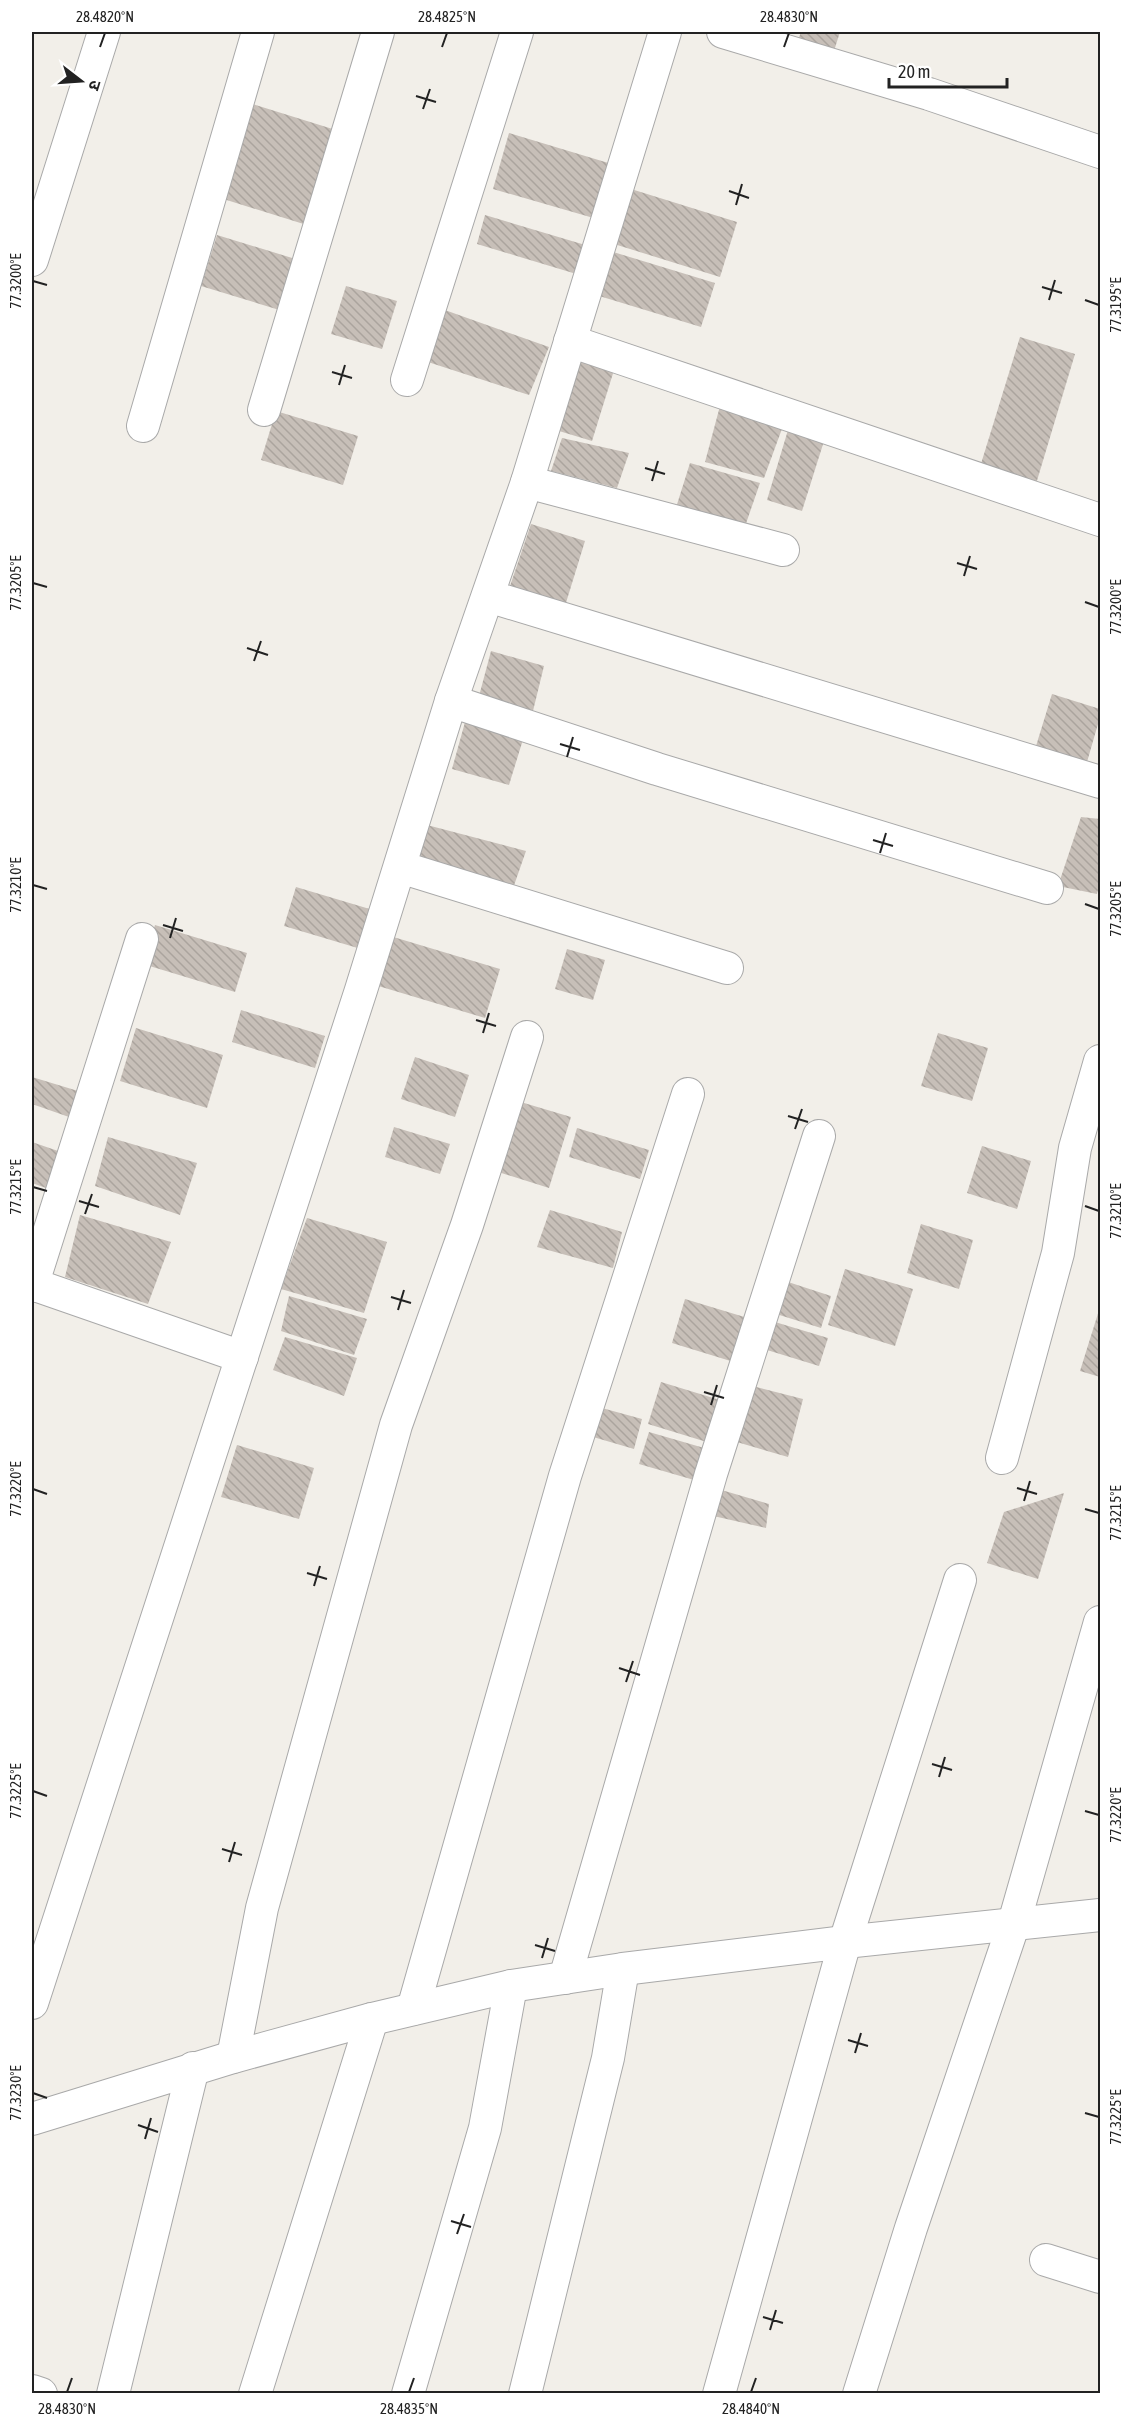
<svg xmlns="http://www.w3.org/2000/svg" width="1132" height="2425" font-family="'Asap Condensed','Noto Sans Devanagari',sans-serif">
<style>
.building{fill:url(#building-back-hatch)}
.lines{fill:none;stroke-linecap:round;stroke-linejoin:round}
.minor-casing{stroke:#a9a9a9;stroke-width:34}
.minor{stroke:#fff;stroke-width:32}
.ticks{fill:none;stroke:#222;stroke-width:2}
.neatline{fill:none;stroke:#222;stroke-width:2}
.ticks-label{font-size:15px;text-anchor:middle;fill:#222}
</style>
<defs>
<pattern id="building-back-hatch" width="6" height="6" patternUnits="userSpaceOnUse" patternTransform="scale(1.5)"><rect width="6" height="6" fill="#c7bfb8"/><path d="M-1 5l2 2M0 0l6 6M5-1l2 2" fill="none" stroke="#aba49e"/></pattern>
</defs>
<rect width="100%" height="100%" fill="#f2efe9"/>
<g class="building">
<path d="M801,32H840L833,54L797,43Z"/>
<path d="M243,101L339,131L310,226L214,196Z"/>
<path d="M509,133L615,165L597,219L493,189Z"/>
<path d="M631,189L737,222L720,277L614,244Z"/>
<path d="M485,215L592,247L583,276L477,244Z"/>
<path d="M217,235L302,261L286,312L201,286Z"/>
<path d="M610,251L715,283L701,327L596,295Z"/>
<path d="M346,286L397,301L382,349L331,334Z"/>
<path d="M442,309L549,347L529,395L428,362Z"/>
<path d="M1020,337L1075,354L1036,484L980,467Z"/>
<path d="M581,357L615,367L592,441L559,431Z"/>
<path d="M720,406L783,426L764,478L705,462Z"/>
<path d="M276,411L358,436L343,485L261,460Z"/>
<path d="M788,430L824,441L802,511L767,500Z"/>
<path d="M562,438L629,453L617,488L551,471Z"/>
<path d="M690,463L760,483L742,535L674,514Z"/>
<path d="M531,524L585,541L565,606L509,589Z"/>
<path d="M491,651L544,666L532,715L478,700Z"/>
<path d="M1052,694L1100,709V717L1087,762L1036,746Z"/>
<path d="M467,715L525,733L509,785L452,769Z"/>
<path d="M1081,817L1100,819V882L1097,894L1058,886Z"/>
<path d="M427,825L526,851L511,894L412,867Z"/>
<path d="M296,887L373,910L361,949L284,926Z"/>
<path d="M155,925L247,953L235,992L143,964Z"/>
<path d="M390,936L500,969L485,1018L375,985Z"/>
<path d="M567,949L605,960L593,1000L555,989Z"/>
<path d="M241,1010L325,1036L315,1068L232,1042Z"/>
<path d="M136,1028L223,1055L207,1108L120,1081Z"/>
<path d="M938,1033L988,1048L972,1101L921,1086Z"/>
<path d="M415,1057L469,1075L455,1117L401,1099Z"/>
<path d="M32,1077L78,1091L69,1117L32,1104Z"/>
<path d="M514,1100L571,1117L549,1188L492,1170Z"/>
<path d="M394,1127L450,1144L440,1174L385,1157Z"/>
<path d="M577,1128L649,1150L640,1179L569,1157Z"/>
<path d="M108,1137L197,1163L180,1215L95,1186Z"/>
<path d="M32,1142L58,1151L46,1188L32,1183Z"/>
<path d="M982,1146L1031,1161L1017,1209L967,1193Z"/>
<path d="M550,1210L622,1232L613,1268L537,1247Z"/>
<path d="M80,1215L171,1242L148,1304L65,1277Z"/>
<path d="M307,1218L387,1242L364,1313L281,1289Z"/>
<path d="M921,1224L973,1240L959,1289L907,1273Z"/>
<path d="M845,1269L913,1289L895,1346L828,1325Z"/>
<path d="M782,1280L831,1296L821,1328L773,1313Z"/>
<path d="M289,1296L367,1319L354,1355L281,1331Z"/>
<path d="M685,1299L751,1319L737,1363L672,1343Z"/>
<path d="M1100,1307V1377L1080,1371Z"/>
<path d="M775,1322L828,1338L819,1366L767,1350Z"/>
<path d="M285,1337L357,1358L344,1396L273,1370Z"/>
<path d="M661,1382L723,1401L710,1443L648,1424Z"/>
<path d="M745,1384L803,1399L788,1457L730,1440Z"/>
<path d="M591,1405L642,1419L634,1449L583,1434Z"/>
<path d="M649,1432L711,1450L701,1482L639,1464Z"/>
<path d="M237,1445L314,1468L299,1519L221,1497Z"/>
<path d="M718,1489L769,1504L766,1528L709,1515Z"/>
<path d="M1064,1493L1038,1579L987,1563L1004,1512Z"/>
</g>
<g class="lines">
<g class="minor-casing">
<g id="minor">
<path d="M723,32L929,94L1100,152"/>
<path d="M32,260L104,32"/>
<path d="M570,341L1100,520"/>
<path d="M407,380L517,32"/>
<path d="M264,410L378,32"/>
<path d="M143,426L258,32"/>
<path d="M527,482L783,550"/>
<path d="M488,596L1100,782"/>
<path d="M451,701L657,769L1047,888"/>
<path d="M400,867L727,968"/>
<path d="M32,1284L242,1357"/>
<path d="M32,1286L142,939"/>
<path d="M1002,1458L1058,1253L1075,1148L1100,1061"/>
<path d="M565,1978L711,1474L819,1136"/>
<path d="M32,2003L361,990L451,701L527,482L665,32"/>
<path d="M413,2009L565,1476L688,1094"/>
<path d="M233,2057L262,1908L396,1425L467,1225L527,1037"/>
<path d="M32,2119L233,2057L372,2019L511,1986L623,1969L845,1942L1100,1915"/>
<path d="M1046,2260L1100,2277"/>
<path d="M32,2391L41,2394"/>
<path d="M113,2394L193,2068"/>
<path d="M255,2394L372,2019"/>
<path d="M408,2394L485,2128L511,1986"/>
<path d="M525,2394L608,2058L623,1969"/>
<path d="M719,2394L845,1942L960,1580"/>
<path d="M859,2394L911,2228L1014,1923L1100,1622"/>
</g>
</g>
<use href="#minor" class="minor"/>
</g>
<path class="ticks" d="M100,47L105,33M442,47L447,33M784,47L789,33M416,96L436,102M423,109L430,89M729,191L749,198M736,205L742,184M33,281L47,285M1042,287L1062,293M1049,300L1055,280M1085,300L1099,305M332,372L352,378M339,385L345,365M645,468L665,474M652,481L658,461M957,563L977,569M964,576L970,556M33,583L47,587M1085,602L1099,607M247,648L268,655M254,661L261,641M560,744L580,750M567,757L573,737M873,840L893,846M880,853L886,833M33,885L47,889M1085,904L1099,909M163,925L183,931M170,938L176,918M476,1020L496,1026M483,1033L489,1013M788,1116L808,1122M795,1129L802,1109M33,1187L47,1191M79,1201L99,1207M1085,1206L1099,1211M85,1214L92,1194M391,1297L411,1303M398,1310L404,1290M704,1392L724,1398M711,1405L717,1385M1017,1488L1037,1494M33,1489L47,1494M1024,1501L1030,1481M1085,1509L1099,1513M307,1573L327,1579M314,1586L320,1566M619,1668L640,1675M626,1682L633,1661M932,1764L952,1770M939,1777L945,1757M33,1791L47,1796M1085,1811L1099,1815M222,1849L242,1855M229,1862L235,1842M535,1945L555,1951M542,1958L548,1938M848,2040L868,2046M855,2053L861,2033M33,2093L47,2098M1085,2113L1099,2117M138,2125L158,2132M145,2139L151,2118M451,2221L471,2227M457,2234L464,2214M763,2317L783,2323M770,2330L776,2310M67,2392L72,2378M409,2392L414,2378M751,2392L756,2378"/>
<rect width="1132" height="2425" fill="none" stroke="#ffffff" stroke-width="66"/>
<g transform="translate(81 81) rotate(107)" stroke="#ffffff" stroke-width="4.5" paint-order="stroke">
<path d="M0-4.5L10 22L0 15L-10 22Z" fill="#222222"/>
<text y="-9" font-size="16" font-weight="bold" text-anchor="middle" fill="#222222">उ</text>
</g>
<path d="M889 78v9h118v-9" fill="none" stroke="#222222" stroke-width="3"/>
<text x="898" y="78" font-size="18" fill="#222222" stroke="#ffffff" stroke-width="4.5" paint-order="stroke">20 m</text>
<rect x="33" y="33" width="1066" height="2359" class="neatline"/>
<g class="ticks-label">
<text x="105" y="22">28.4820°N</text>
<text x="447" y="22">28.4825°N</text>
<text x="789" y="22">28.4830°N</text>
<text transform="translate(16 281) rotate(-90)" y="5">77.3200°E</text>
<text transform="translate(1116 305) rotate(-90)" y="5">77.3195°E</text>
<text transform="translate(16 583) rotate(-90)" y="5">77.3205°E</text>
<text transform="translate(1116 607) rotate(-90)" y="5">77.3200°E</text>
<text transform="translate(16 885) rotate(-90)" y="5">77.3210°E</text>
<text transform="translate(1116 909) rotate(-90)" y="5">77.3205°E</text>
<text transform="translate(16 1187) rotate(-90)" y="5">77.3215°E</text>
<text transform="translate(1116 1211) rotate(-90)" y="5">77.3210°E</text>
<text transform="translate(16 1489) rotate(-90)" y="5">77.3220°E</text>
<text transform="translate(1116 1513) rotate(-90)" y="5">77.3215°E</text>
<text transform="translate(16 1791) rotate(-90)" y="5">77.3225°E</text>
<text transform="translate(1116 1815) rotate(-90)" y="5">77.3220°E</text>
<text transform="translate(16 2093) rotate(-90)" y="5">77.3230°E</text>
<text transform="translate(1116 2117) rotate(-90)" y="5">77.3225°E</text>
<text x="67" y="2414">28.4830°N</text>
<text x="409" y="2414">28.4835°N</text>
<text x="751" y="2414">28.4840°N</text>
</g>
</svg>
